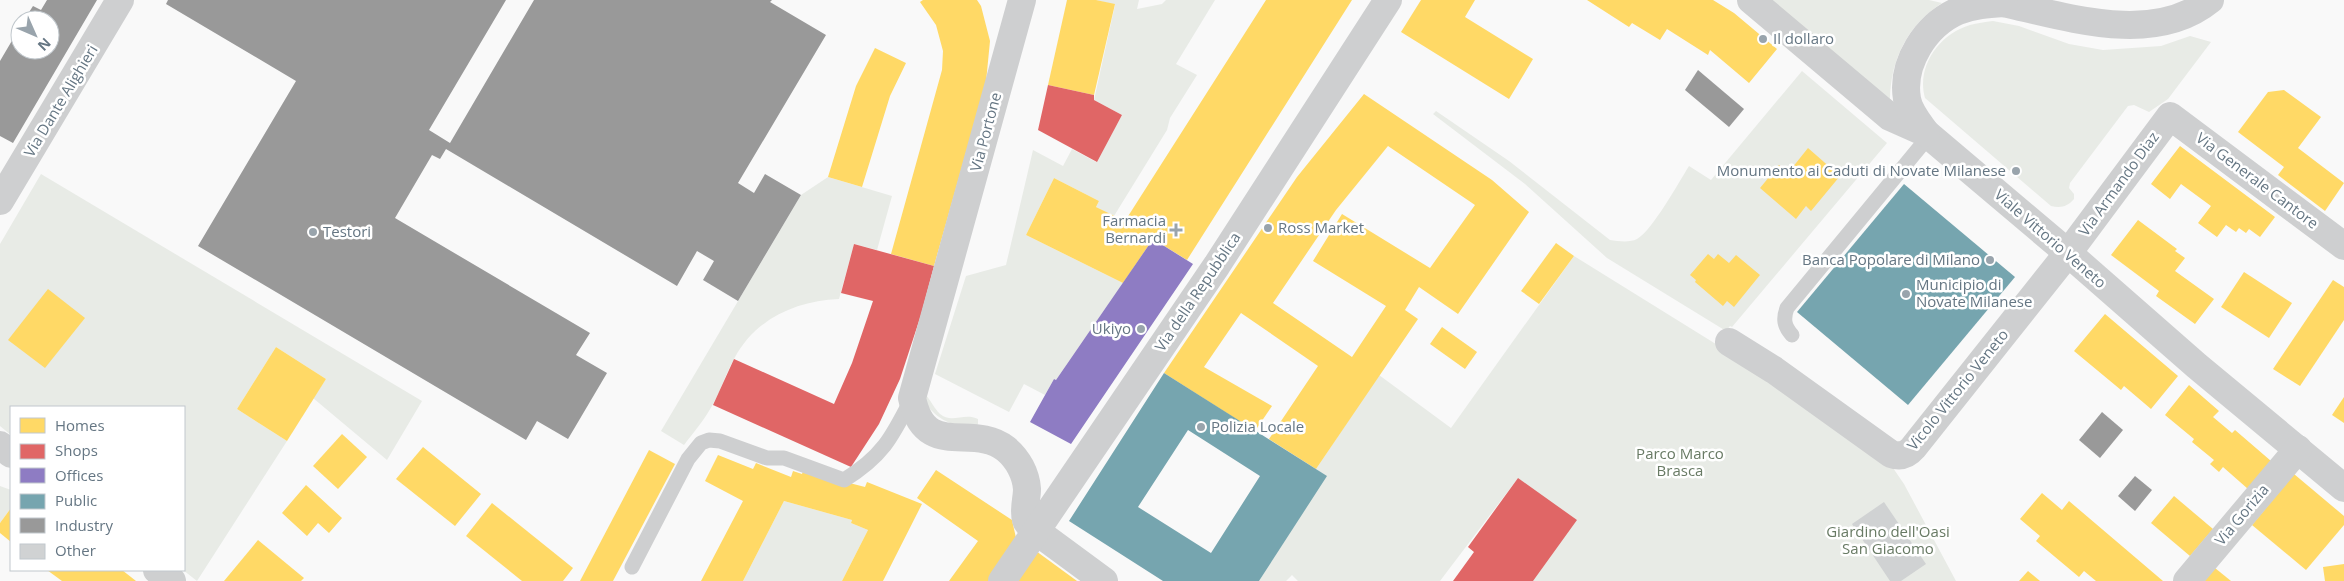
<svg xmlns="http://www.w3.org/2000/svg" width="2344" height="581" font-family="'Open Sans',sans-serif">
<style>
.green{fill:#e8ebe6}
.homes{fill:#ffd966;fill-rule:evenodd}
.shops{fill:#e06666}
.offices{fill:#8e7cc3}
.public{fill:#76a5af;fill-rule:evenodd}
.industry{fill:#999}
.building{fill:#d0d2d3}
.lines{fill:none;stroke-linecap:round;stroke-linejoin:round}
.lane{stroke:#cecfd0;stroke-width:15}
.street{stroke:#cecfd0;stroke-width:28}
.poi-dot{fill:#99a4ac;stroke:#fff;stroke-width:2}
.labels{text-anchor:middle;stroke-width:5;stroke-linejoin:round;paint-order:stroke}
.poi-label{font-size:15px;fill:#657683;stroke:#fff;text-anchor:start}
.street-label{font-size:15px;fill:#657683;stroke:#fff}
.park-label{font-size:15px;fill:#687a64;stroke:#fff}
</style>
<rect width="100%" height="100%" fill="#f9f9f9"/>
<g class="green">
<path d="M1096,0H1139L1137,9L1162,4L1166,0H1215L1176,64L1197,75L1170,118L1167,130L1114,216L1096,207L1099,201L1054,178L1026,235L1123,283L1056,380L1054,379L1045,395L1024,384L1009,412L935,374L966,276L1006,265L1033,150L1063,166L1072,149L1096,162L1122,115L1094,100L1115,5Z"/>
<path d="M1762,0H1929L1942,3C1908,25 1891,58 1890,99Z"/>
<path d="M1993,21L2019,26L2069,44L2103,50L2161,46L2190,36L2211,42L2168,99L2149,112L2134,105L2128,106L2070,183L2069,188L2074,194V199C2067,207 2061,208 2051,206L1925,98C1916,67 1939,34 1970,25C1977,23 1985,22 1993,21Z"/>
<path d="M1802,71L1887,143L1732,327L1730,326L1726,331L1607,258L1525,184L1433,114L1436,111L1509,161L1610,240C1618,241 1629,243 1637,239C1652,231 1679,182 1689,166L1711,180Z"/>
<path d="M41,174L422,401L387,460L313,398L326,379L276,347L237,409L287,441L197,581L183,570L184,407H11V435L0,426V244Z"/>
<path d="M828,177L892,196L877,250L854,244L839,299C795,301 755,319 734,359C726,373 721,390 713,404C705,419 694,432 684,445L661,431L801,195Z"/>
<path d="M1574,256L1769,377L1891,465L1904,484L1956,581H1533L1518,478L1440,581H1298L1292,575L1286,581H1259L1326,476L1316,469L1379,375L1451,428Z"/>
<path d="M926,395C931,401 934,408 940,414C952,424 964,412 978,419V424L976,426C951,425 944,424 926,405Z"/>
<path d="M0,486L11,490V508L0,523Z"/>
<path d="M784,501L852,520L851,523L868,530L842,581H743Z"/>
</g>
<g class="homes">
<path d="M923,0H977L981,6L990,41L986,82L934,266L891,254L942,70L943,51L936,25L920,2Z"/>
<path d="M1067,0H1096L1115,4L1094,95L1048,85Z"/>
<path d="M1266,0H1352L1187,260L1153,239L1123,283L1026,235L1054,178L1099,201L1096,207L1125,221Z"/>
<path d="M1421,0H1475L1465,17L1533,59L1509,99L1401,32Z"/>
<path d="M1587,0H1713L1734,13L1777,49L1749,83L1710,50L1708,55L1667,29L1660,40L1632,23L1629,27Z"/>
<path d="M875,48L906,63L890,96L862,187L828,177L856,86Z"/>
<path d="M2284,90L2321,117L2298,148L2344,183L2325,211L2278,175L2284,167L2238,132L2268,92Z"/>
<path d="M1364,94L1492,180L1529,212L1458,314L1419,287L1405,310L1418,319L1316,469L1269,439L1318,366L1241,313L1204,367L1272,406L1255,431L1164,373L1297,177ZM1388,146L1475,205L1430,268L1342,214L1313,261L1386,306L1352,357L1273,303L1336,210Z"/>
<path d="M2180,146L2275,217L2260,237L2249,229L2246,233L2239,228L2236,232L2226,225L2217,237L2198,223L2211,206L2181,184L2170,199L2151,184Z"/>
<path d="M1808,148L1840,176L1811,211L1806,206L1796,219L1760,188L1779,165L1788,173Z"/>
<path d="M2138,220L2177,249L2175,251L2185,258L2175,271L2214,299L2195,324L2156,296L2159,291L2111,255Z"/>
<path d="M1556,243L1574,256L1539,304L1521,291Z"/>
<path d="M1708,254L1714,259L1718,254L1729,263L1736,255L1760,275L1734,307L1727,301L1723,306L1695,282L1696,280L1690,275Z"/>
<path d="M2244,272L2292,303L2269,338L2221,307Z"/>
<path d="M2333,280L2344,287V320L2300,386L2273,369Z"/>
<path d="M48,289L85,318L45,368L8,340Z"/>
<path d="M2105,314L2178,376L2151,409L2124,386L2121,390L2074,351Z"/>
<path d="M1442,327L1477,352L1465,369L1430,344Z"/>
<path d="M276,347L326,379L287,441L237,409Z"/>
<path d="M2189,385L2219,411L2213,417L2232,433L2235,430L2271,461L2248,489L2223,467L2219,472L2210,464L2214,460L2192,442L2194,439L2165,415Z"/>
<path d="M2344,397V423L2332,415Z"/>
<path d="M342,434L367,457L338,489L313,466Z"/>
<path d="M423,447L481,494L455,526L396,479Z"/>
<path d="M649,450L675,464L613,581H580Z"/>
<path d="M718,455L753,469L756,463L791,477L793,471L802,474L803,471L865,487L867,482L922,504L883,581H842L868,530L851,523L852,520L784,501L743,581H701L743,501L705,481Z"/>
<path d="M936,470L1012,520L1016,538L988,581H949L978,541L917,498Z"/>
<path d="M2294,474L2344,516V525L2306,570L2252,525Z"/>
<path d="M306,485L342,518L329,533L318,523L307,536L282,513Z"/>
<path d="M2042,493L2062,510L2069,501L2163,581H2096L2084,571L2079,577L2036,541L2040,536L2020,519Z"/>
<path d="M2174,496L2213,529L2190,556L2151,523Z"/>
<path d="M492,503L573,568L563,581H522L466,536Z"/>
<path d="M11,508V542L0,533V523Z"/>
<path d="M258,540L304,578L301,581H224Z"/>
<path d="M1036,551L1077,581H1016Z"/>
<path d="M2344,564V581H2325L2323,567Z"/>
<path d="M2215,568L2231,581H2204Z"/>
<path d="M47,570H122L136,581H62Z"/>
<path d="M2028,571L2040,581H2019Z"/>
</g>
<g class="shops">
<path d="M1048,85L1094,95V100L1122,115L1097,162L1038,130Z"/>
<path d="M854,244L934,266L921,315L900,379L879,424L851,467L713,405L734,359L834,404L852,363L873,301L841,293Z"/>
<path d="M1518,478L1577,520L1533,581H1453L1474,552L1468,547Z"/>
</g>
<path class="offices" d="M1153,239L1193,264L1071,444L1030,422L1054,379L1056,380Z"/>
<g class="public">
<path d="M1904,184L2015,277L1908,405L1797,312Z"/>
<path d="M1164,373L1327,476L1259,581H1163L1069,521ZM1188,430L1260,476L1211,553L1138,507Z"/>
</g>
<g class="industry">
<path d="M47,0H97L13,143L0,136V61L20,27V50H50V20H24L33,6L41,10Z"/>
<path d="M168,0H506L429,130L450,143L534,0H772L770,2L826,35L738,183L754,193L765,174L801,195L738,301L703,280L714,261L697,251L677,286L446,149L440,159L432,155L395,218L590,333L576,355L607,373L568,439L537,421L526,440L198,246L296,81L166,4Z"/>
<path d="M1698,70L1744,109L1729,127L1685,90Z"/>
<path d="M2102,412L2123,430L2100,458L2079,440Z"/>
<path d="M2135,476L2152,490L2135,511L2118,496Z"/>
</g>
<path class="building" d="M1884,502L1926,564L1901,581H1890L1852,524Z"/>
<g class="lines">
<g class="lane">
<path d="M1792,335C1784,326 1783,319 1787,308L1929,136"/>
<path d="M632,567L688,459L701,443L709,440L720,441L767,458H784L844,480C883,456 892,437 912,398"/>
</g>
<g class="street">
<path d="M1022,0L912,398C925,461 972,422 1006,449C1018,459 1026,474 1027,489C1027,499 1023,510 1026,520C1027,524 1032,528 1036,531L1104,581"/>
<path d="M1751,0L1890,117L1926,133L2068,253L2197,366L2344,488"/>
<path d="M1989,0C2056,13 2150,49 2210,0"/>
<path d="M1926,133C1919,123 1909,112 1907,99C1901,63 1926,25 1958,11C1973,5 1988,4 2004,3"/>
<path d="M0,201L120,0"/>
<path d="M1729,342L1774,370L1891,454C1900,457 1907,455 1913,448L2068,253L2170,116L2344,246"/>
<path d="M0,445L11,454"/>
<path d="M157,570L172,581"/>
<path d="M1002,581L1217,265L1388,0"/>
<path d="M2187,581L2298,449"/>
</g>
</g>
<g class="poi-dot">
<circle cx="1763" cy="39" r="5"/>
<circle cx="2016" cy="171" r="5"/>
<circle cx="1268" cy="228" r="5"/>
<path d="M1173.5 222.5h5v5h5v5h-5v5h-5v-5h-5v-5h5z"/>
<circle cx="313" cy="232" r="5"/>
<circle cx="1990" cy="260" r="5"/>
<circle cx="1906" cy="294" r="5"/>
<circle cx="1141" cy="329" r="5"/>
<circle cx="1201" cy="427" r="5"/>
</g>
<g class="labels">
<g class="poi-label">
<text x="1773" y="44">Il dollaro</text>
<text x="2006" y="176" text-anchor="end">Monumento ai Caduti di Novate Milanese</text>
<text x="1166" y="226" text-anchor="end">Farmacia<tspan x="1166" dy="17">Bernardi</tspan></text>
<text x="1278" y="233">Ross Market</text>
<text x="323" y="237">Testori</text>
<text x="1980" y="265" text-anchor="end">Banca Popolare di Milano</text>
<text x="1916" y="290">Municipio di<tspan x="1916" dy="17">Novate Milanese</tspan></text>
<text x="1131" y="334" text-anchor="end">Ukiyo</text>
<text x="1211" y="432">Polizia Locale</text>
</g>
<g class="street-label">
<text transform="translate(61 101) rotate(-59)" y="5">Via Dante Alighieri</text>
<text transform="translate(986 132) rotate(-75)" y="5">Via Portone</text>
<text transform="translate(2257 181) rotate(37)" y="5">Via Generale Cantore</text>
<text transform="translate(2119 184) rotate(-54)" y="5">Via Armando Diaz</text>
<text transform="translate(2050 239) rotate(41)" y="5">Viale Vittorio Veneto</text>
<text transform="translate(1198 292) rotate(-56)" y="5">Via della Repubblica</text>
<text transform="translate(1958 390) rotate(-51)" y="5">Vicolo Vittorio Veneto</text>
<text transform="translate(2242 515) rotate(-50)" y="5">Via Gorizia</text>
</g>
<g class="park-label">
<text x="1680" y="459">Parco Marco<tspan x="1680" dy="17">Brasca</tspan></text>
<text x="1888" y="537">Giardino dell'Oasi<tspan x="1888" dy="17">San Giacomo</tspan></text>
</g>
</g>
<rect x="10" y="406" width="175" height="165" fill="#ffffff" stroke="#c1c8cd"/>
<rect x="20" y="418" width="25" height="15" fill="#ffd966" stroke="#c1c8cd"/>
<text x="55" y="431" font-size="15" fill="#657683">Homes</text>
<rect x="20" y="444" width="25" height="15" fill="#e06666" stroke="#c1c8cd"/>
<text x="55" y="456" font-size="15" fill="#657683">Shops</text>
<rect x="20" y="468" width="25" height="15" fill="#8e7cc3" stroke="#c1c8cd"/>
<text x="55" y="481" font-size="15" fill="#657683">Offices</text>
<rect x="20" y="494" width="25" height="15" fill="#76a5af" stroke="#c1c8cd"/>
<text x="55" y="506" font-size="15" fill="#657683">Public</text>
<rect x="20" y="518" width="25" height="15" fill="#999999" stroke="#c1c8cd"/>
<text x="55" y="531" font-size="15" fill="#657683">Industry</text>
<rect x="20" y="544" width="25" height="15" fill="#d0d2d3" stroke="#c1c8cd"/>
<text x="55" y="556" font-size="15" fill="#657683">Other</text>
<g transform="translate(35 35) rotate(135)"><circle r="24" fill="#ffffff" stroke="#c1c8cd"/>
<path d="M0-4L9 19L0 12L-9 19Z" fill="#99a4ac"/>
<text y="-8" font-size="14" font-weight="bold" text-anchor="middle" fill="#657683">N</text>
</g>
</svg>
